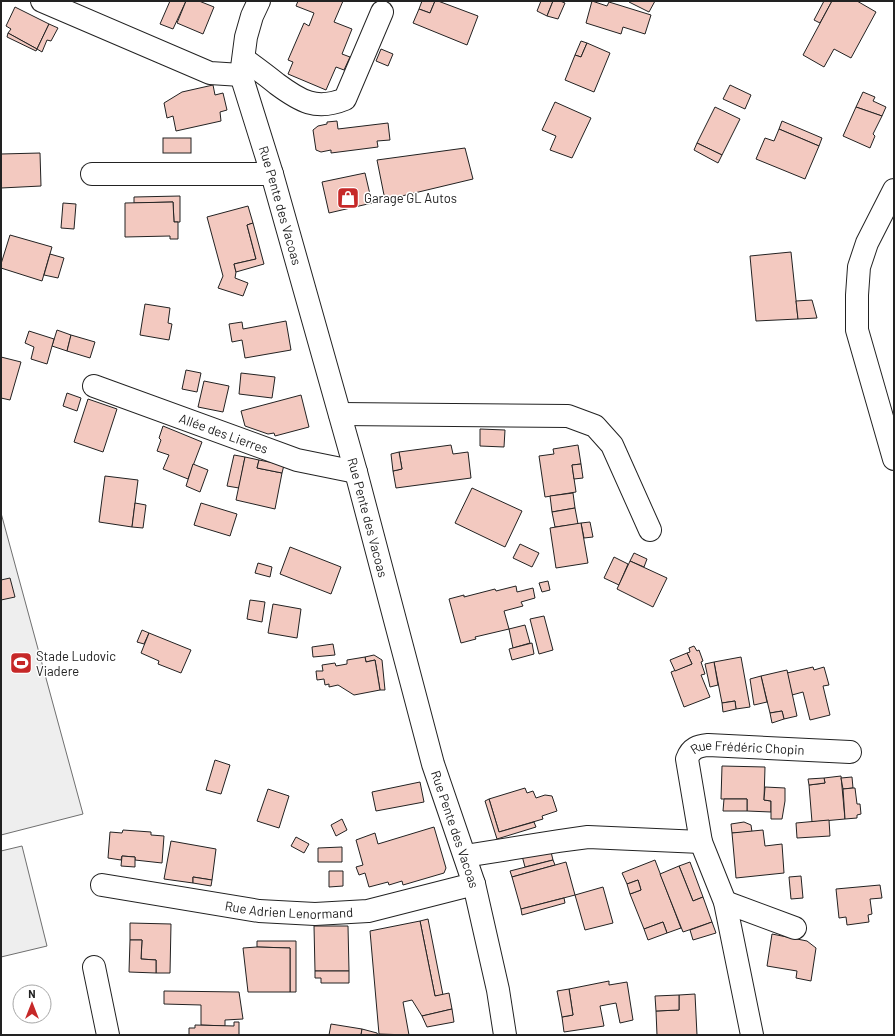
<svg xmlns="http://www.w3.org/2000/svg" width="895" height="1036" font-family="Barlow,sans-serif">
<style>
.green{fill:#eee;stroke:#6f6f6f}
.building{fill:#f3c9c0;stroke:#222}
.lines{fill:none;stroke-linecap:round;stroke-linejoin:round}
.minor-casing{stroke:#222;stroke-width:24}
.minor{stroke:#fff;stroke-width:22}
.labels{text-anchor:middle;stroke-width:3;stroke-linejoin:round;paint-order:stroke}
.poi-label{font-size:13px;fill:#222;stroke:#fff;text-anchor:start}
.street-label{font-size:13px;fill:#222;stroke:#fff}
</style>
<rect width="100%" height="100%" fill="#fff"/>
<g class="green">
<path d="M1,513L83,814L1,835Z"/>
<path d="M22,846L47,946L1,957V851Z"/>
</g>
<g class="building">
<path d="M170,1H186L173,29L160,24Z"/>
<path d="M186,1H199L214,7L203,34L177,23Z"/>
<path d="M298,1H343L334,22L352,29L342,54L350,57L344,70L336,67L326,90L288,74L293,62L288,60L304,23L309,26L314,13L296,6Z"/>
<path d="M422,1H435L430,13L419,9Z"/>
<path d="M435,1H438L478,16L467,45L413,23L419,9L430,13Z"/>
<path d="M541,1H553L547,16L537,11Z"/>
<path d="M553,1H560L565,3L558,19L547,16Z"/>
<path d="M592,1L607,6L609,2L651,15L645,34L623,27L621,34L586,23Z"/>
<path d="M630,1H655L649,12L629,2Z"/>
<path d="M824,1H832L820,23L814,20Z"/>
<path d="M832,1H857L876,12L851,58L834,49L824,67L803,55Z"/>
<path d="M15,7L49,24L37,49L8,33L11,29L6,26Z"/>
<path d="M49,24L58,28L51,41L47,40L42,52L37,49Z"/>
<path d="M8,33L37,49L36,51L7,37Z"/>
<path d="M581,41L587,43L581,57L575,55Z"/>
<path d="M587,43L610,53L594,92L565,80L575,55L581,57Z"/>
<path d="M381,49L393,54L388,66L376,61Z"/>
<path d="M213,85L215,95L223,93L227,110L220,112L221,121L176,131L173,116L167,118L164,103L182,92Z"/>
<path d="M730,85L751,95L745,109L723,99Z"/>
<path d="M863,92L875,97L873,101L886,107L882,116L856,107Z"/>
<path d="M555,102L591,118L572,158L550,150L556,136L542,130Z"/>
<path d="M715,107L740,119L722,155L697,143Z"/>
<path d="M856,107L882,116L873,134L875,136L870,148L843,136Z"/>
<path d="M337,121L338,129L388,123L390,140L377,141L378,147L331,153V150L321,152L316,150L313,130L318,126L327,124V122Z"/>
<path d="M782,121L822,138L819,146L779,129Z"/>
<path d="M779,129L819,146L805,179L756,159L765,138L774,141Z"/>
<rect x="163" y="138" width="28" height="15"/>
<path d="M697,143L722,155L718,163L694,150Z"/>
<path d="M465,148L473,179L385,200L377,160Z"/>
<path d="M40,153L41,186L1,188V154Z"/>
<path d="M365,173L372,203L329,213L322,182Z"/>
<path d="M180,196V222H174L173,202L134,203V197Z"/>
<path d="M173,202L174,222H178V239H170V236L125,237V203Z"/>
<path d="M63,203L76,204L74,229L61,228Z"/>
<path d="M248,206L253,223L247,225L256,259L234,264L236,272L235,278L248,283L243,296L218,288L223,276L207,217Z"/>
<path d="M253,223L264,264L236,272L234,264L256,259L247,225Z"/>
<path d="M10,235L52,247L42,281L1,268V264Z"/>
<path d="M791,252L798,319L756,321L750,256Z"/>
<path d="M50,254L64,258L58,278L44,275Z"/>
<path d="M812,300L817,318L798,319L796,301Z"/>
<path d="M145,304L170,308L168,323L172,324L169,340L140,335Z"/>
<path d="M286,321L291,350L245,358L242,340L232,342L229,324L242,322L243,329Z"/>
<path d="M57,330L71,335L67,351L52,346Z"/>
<path d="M29,331L54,339L47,364L31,359L34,347L25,343Z"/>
<path d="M71,335L95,342L90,358L67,351Z"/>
<path d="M1,357L21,362L10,400L1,398Z"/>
<path d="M186,370L201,373L197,392L182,389Z"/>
<path d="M241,373L275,377L272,398L239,394Z"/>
<path d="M204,381L229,386L223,412L198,407Z"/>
<path d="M67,393L81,398L77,411L63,406Z"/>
<path d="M301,395L309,427L275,436L274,433L268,434L245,426L241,411Z"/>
<path d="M88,399L117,409L103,452L74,442Z"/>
<path d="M163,426L202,442L188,479L163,469L169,455L157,451L161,440L159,438Z"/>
<path d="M480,429L505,430L504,447L480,446Z"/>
<path d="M451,445L453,454L468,452L471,478L396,488L393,471L402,469L399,452Z"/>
<path d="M578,445L581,464L572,465L576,492L545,497L539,456L554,454L553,449Z"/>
<path d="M399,452L402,469L393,471L391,454Z"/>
<path d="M234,455L245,457L239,488L227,486Z"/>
<path d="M245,457L259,460L257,468L282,473L275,509L236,500Z"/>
<path d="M259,460L284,465L282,473L257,468Z"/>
<path d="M193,464L208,470L200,492L186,486Z"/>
<path d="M581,464L583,478L574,479L572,465Z"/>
<path d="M105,476L138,480L132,527L99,522Z"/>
<path d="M472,488L522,511L505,547L455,523Z"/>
<path d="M573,493L575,508L552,512L550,496Z"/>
<path d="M135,503L146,505L143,528L132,527Z"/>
<path d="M201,503L237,514L230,536L194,525Z"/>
<path d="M575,508L578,524L555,527L552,512Z"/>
<path d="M590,522L593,537L584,538L581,523Z"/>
<path d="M581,523L588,563L556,568L550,528Z"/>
<path d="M520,544L539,553L532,567L513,558Z"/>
<path d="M290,547L341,567L331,594L280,574Z"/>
<path d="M634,553L647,559L644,567L630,561Z"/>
<path d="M614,557L628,564L619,585L604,578Z"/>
<path d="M630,561L667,578L653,607L617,589Z"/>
<path d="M258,563L272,567L270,577L255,573Z"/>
<path d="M10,578L15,597L1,600V580Z"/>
<path d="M548,581L550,590L542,592L539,583Z"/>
<path d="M516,586L517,592L533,588L535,598L521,602L523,606L504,611L509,629L475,637L476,639L461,643L449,599L464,595V597L495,589L496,591Z"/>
<path d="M250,600L265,602L262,622L247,619Z"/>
<path d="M273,604L301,609L297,638L268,633Z"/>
<path d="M544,616L553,650L539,654L530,619Z"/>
<path d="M525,625L530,643L513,648L509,629Z"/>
<path d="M142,630L149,633L144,644L137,642Z"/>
<path d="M149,633L191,650L181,673L158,664L159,661L141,653Z"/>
<path d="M532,643L534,654L512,660L509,649Z"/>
<path d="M333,644L335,655L313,657L312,647Z"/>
<path d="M694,646L697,651L699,650L703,661L701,662L705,674L701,675L710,697L684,707L671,672L692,664L687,653L690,652L689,648Z"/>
<path d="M687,653L692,664L675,671L670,660Z"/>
<path d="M374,655L382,660L385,690H380L375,660L366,662L365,657Z"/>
<path d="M365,657L366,662L375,660L380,690L354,695L338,685L329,687V684L325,685L324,679L317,680L316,671H323L322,665L335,663L336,666L347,664V660Z"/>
<path d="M741,657L750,707L736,709L735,701L722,703L714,662Z"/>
<path d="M714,662L718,685L710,687L705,664Z"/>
<path d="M813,667L814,670L824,667L829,685L823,686L830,715L810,720L803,692L792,695L787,673Z"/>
<path d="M787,670L797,716L784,719L782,711L770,713L761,676Z"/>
<path d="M761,676L767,702L754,705L750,679Z"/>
<path d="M735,701L736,709L723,712L722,703Z"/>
<path d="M782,711L784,719L772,723L770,713Z"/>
<path d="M215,760L230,765L221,794L206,790Z"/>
<path d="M722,766L765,767L764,800L771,801V812L747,811V799H721Z"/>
<path d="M841,776L845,819L812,822L809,785L825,783L824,778Z"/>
<path d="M852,777L853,788L843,789L841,778Z"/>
<path d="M824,778L825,783L809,785L808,779Z"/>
<path d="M420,782L424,802L376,811L372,792Z"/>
<path d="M765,787L785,788V801L782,819H771V801L764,800Z"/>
<path d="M525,788L527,793L533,791L536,798L545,795L552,796L557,811L542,816L543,819L499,832L489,799Z"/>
<path d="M853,788H855L857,804H860L861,814L857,815V818L845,819L843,789Z"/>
<path d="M268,789L289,796L279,828L257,821Z"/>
<path d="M489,799L499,832L534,822L536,827L497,839L485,801Z"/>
<path d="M724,799H747V811H723Z"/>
<path d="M342,819L347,830L336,836L331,825Z"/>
<path d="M829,820L830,836L797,838L796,823Z"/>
<path d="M744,822L751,825L752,832L732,833L731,824Z"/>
<path d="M434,827L446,868L444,873L403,885L402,881L389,885L388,882L369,887L365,873L359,875L356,867L363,865L356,840L375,833L378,844Z"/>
<path d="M123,830L151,832V835L164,836L162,863L135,860V857L122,856L121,860L108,858L110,832L122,833Z"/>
<path d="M763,830L765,846L782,844L784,873L736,878L732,833Z"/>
<path d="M296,837L309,844L304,853L291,846Z"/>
<path d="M171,841L216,849L212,880L193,877V883L164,879Z"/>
<path d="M342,847V862H318V848Z"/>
<path d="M550,848L553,860L525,867L521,852Z"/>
<path d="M122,856L135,857V867L121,866Z"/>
<path d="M553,860L555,865L512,877L510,871Z"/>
<path d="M655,860L681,928L667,933L663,922L644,929L630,894L641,890L638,880L627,884L622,873Z"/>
<path d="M566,862L575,895L521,909L512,877Z"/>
<path d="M690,862L703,897L693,901L679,866Z"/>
<path d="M679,866L693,901L703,897L712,922L683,932L660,874Z"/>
<path d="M329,871H343V886L329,887Z"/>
<path d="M801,876L803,898L791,899L789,877Z"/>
<path d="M193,877L212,880L211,886L193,883Z"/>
<path d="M638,880L641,890L630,894L627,884Z"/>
<path d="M880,885L882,898L870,899L872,914L868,915L869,922L847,925L846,917L839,918L836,889Z"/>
<path d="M603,887L613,923L585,930L575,895Z"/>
<path d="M564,898L565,903L522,915L521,909Z"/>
<path d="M428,919L443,995L435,996L420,921Z"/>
<path d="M420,921L435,996L449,993L452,1009L422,1016L412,1000L403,1002L409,1035L379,1034L370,931Z"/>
<path d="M663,922L667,933L648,940L644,929Z"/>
<path d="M712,922L716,933L693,940L690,930Z"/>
<path d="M130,923L171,924L170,973H156V960L141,959L142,940H130Z"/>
<path d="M314,926H348L349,971H315Z"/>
<path d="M772,934L807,941L816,948L811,981L796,978L797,971L767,966Z"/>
<path d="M130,940H142L141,959L156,960V973L129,972Z"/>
<path d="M257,941H296V992H290V948L257,947Z"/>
<path d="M257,947L290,948V992H248L243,948Z"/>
<path d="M315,971H349V983H321V978H315Z"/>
<path d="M609,981V985L627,982L633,1020L620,1023L616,1003L600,1006L604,1026L564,1032L562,1017L573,1015L569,989Z"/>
<path d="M569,989L573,1015L562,1017L557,991Z"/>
<path d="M164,991L239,992L243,1019L225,1020V1026L201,1025V1005L164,1004Z"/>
<path d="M695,994L697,1035H657L656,1011L679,1010V995Z"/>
<path d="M679,995V1010L656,1011L655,996Z"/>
<path d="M452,1009L454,1022L427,1027L422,1016Z"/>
<path d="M234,1022H239V1035H189V1028H195V1025L234,1026Z"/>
<path d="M331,1024L362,1029L361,1035H329Z"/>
<path d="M362,1029L377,1033L378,1035H361Z"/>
</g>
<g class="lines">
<g class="minor-casing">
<g id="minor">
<path d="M42,1L210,73L241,75"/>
<path id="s1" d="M259,1L252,16L246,37L241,75L272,174L356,472L433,764L474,884L498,990L505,1035"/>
<path d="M244,59C255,67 266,75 277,84C300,101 316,111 345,99L382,12"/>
<path d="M92,174H272"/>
<path d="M894,190L867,243L859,267L857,295V330L894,459"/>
<path id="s2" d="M94,386L297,460L356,472"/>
<path d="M340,414L568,416L595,426L612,445L650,530"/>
<path d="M465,856L559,841L588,837L701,842"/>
<path id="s3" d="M102,885L259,911L315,914L368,911L474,884"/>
<path d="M725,902L795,928"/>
<path d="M94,967L108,1035"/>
<path id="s4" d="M752,1035L725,902L701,842L687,759C691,748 698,746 708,745L850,752"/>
</g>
</g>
<use href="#minor" class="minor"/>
</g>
<defs>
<g id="shop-square" transform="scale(1.15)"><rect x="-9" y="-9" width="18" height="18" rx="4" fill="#c62828" stroke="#fff"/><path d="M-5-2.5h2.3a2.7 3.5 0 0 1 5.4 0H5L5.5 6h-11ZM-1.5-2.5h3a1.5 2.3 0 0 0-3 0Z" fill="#fff"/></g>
<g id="stadium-square" transform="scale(1.15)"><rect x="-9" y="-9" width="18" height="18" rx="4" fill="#c62828" stroke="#fff"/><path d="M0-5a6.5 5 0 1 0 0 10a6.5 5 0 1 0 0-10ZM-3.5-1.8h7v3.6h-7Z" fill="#fff"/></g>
</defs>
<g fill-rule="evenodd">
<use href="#shop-square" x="348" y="198"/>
<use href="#stadium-square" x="21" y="663"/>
</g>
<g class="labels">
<g class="poi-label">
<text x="364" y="203">Garage GL Autos</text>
<text x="36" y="661">Stade Ludovic<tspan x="36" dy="15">Viadere</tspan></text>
</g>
<g class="street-label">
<text dy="5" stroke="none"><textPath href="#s1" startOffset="213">Rue Pente des Vacoas</textPath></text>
<text dy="5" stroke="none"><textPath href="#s2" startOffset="138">Allée des Lierres</textPath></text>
<text dy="5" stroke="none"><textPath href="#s1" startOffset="537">Rue Pente des Vacoas</textPath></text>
<text dy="5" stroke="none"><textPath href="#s4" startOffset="351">Rue Frédéric Chopin</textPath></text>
<text dy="5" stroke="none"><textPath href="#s1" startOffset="861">Rue Pente des Vacoas</textPath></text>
<text dy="5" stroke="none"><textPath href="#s3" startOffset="189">Rue Adrien Lenormand</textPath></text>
</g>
</g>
<rect width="895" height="1036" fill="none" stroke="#222222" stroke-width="4"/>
<g transform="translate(32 1004)"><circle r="19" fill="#ffffff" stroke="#a7a7a7"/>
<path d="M0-3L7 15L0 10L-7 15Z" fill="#c62828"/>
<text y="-6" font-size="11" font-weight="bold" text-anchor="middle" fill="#222222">N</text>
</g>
</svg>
